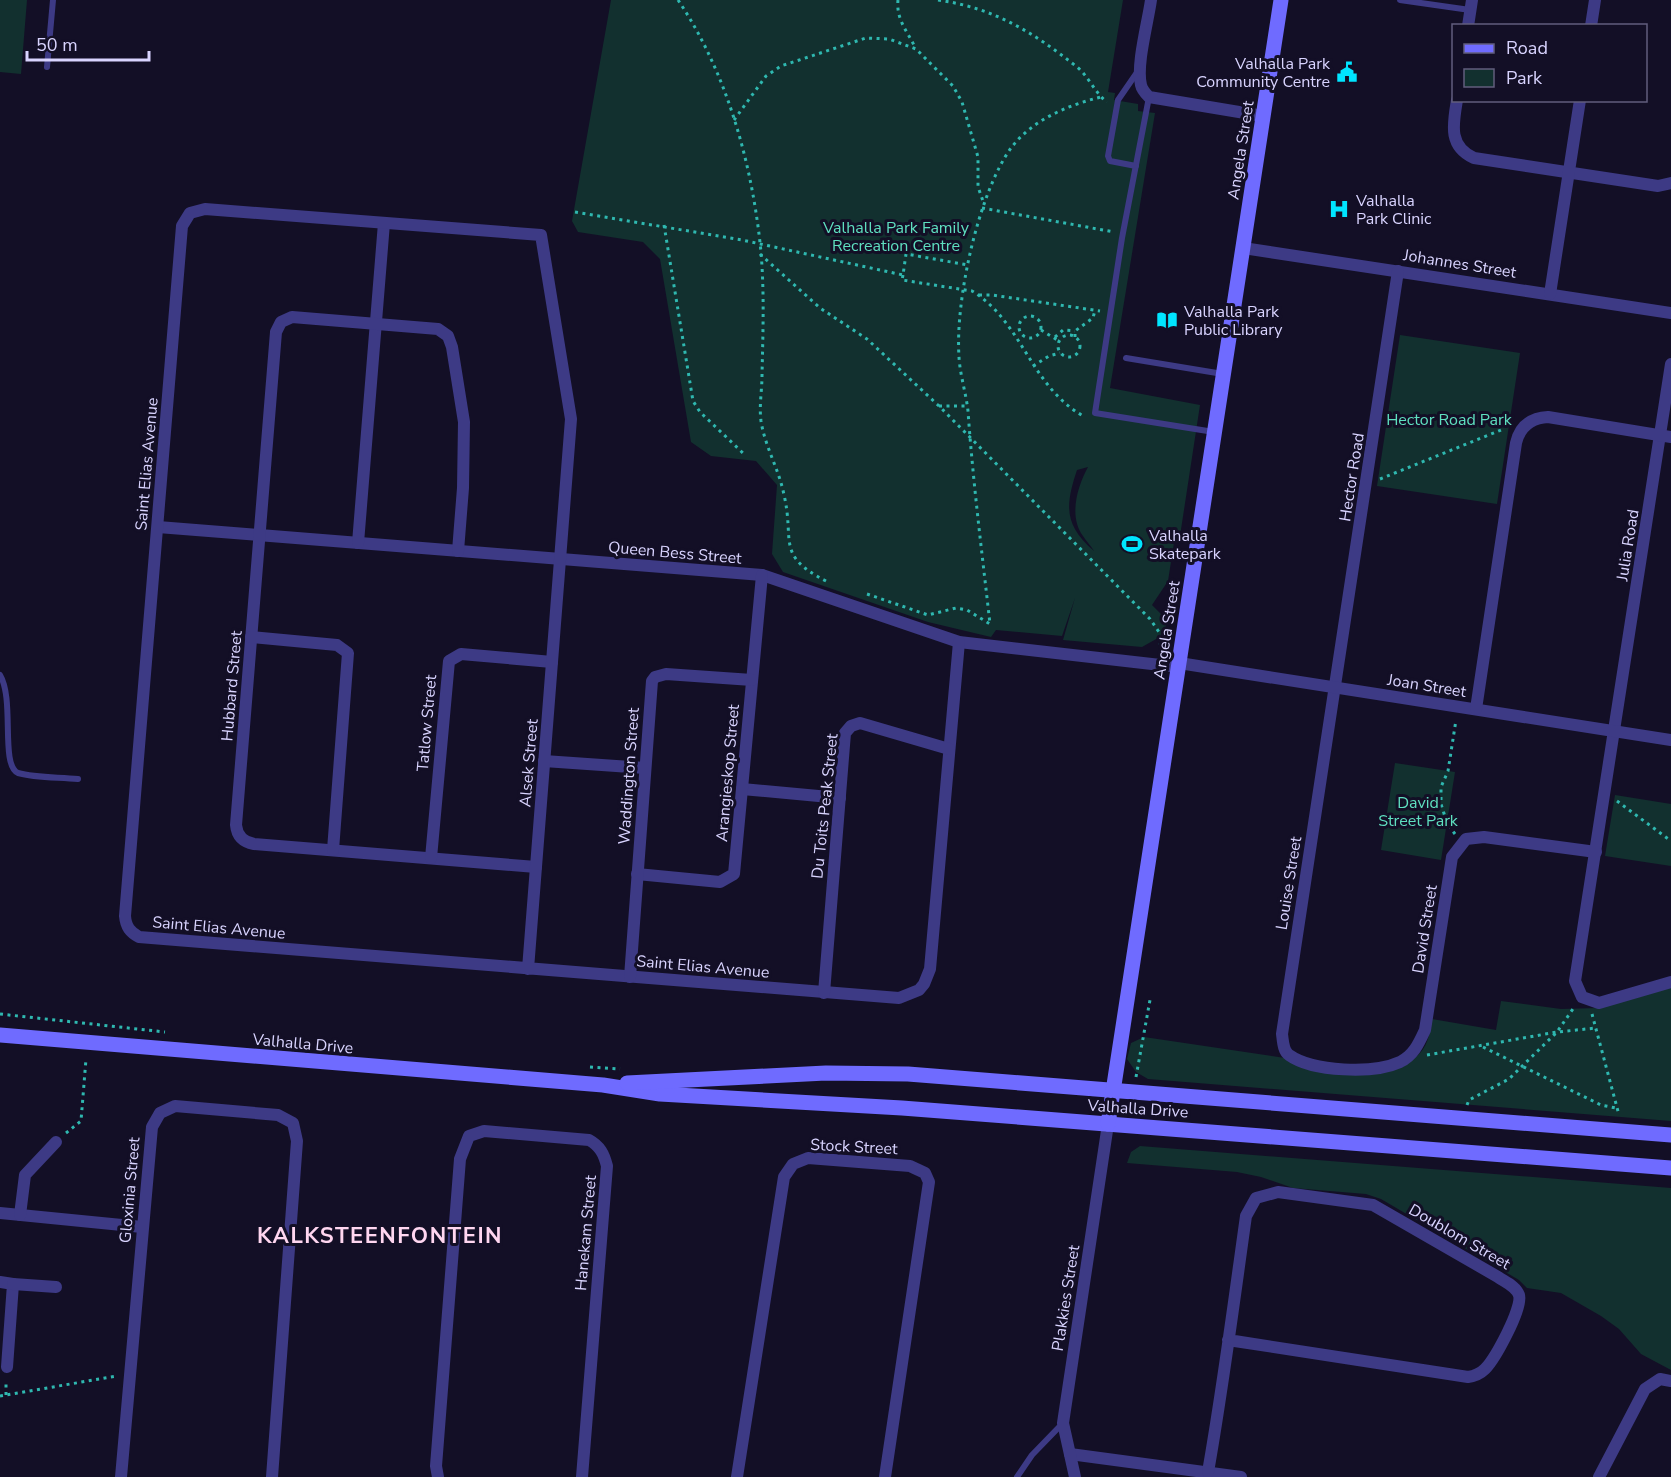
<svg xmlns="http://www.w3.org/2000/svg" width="1671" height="1477" font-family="'Nunito Sans',sans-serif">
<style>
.green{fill:#12302f;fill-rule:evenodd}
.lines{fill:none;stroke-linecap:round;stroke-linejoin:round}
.path{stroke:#2fb8b0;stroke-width:3;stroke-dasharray:3 4.5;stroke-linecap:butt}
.lane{stroke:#3d3a85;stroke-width:6}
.street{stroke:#3d3a85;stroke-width:12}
.secondary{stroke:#6f6bff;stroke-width:15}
.labels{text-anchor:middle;stroke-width:6;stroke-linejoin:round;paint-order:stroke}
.poi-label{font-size:16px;fill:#d9d4ff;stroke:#130f26;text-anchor:start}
.street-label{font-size:16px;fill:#d9d4ff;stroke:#130f26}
.park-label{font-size:16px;fill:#5fe0c0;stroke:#130f26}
.district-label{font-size:22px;font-weight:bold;letter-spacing:1.5px;fill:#ffd6f0;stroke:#130f26}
</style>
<rect width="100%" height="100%" fill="#130f26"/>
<g class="green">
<path d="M0,0H27L21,74L0,72Z"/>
<path d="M611,0H1123L1108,92L1115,93L1114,100L1138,104V111L1155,113L1110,388L1200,405L1180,536H1175L1168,581L1152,605L1167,620L1165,634L1142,647L1063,640L1075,598L1062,636L996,630L991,637L928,622L783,572L772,554L777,485L756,461L711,456L691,442L660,259L643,242L578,232L572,221ZM1088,467C1078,485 1068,516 1083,536C1086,541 1091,546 1094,551C1064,525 1065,506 1077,470Z"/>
<path d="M1400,335L1520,353L1497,504L1377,486Z"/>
<path d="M1395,763L1455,772L1441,860L1381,850Z"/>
<path d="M1615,795L1671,804V866L1605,856Z"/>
<path d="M1671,986V1121L1148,1079L1136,1072L1127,1059L1131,1043L1144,1037L1285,1058C1316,1079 1393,1082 1420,1053C1429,1043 1430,1031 1432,1019L1496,1030L1501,1001L1561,1009L1598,1008Z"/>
<path d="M1140,1146L1671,1188V1370L1641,1354L1619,1329L1601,1316L1561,1293L1527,1288L1519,1280L1381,1199L1366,1194L1293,1188L1261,1177L1237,1172L1127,1163L1131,1152Z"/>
</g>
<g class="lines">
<g class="path">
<path d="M678,0C724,68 749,153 759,234C765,280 763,329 762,376C762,390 759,406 761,421C765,447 779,469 784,495C795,541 775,555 826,581"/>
<path d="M898,0C896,19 907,31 915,47"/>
<path d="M938,0C994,8 1033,32 1077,67C1089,77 1095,93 1107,102"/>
<path d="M734,120L766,76L781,66L866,38L889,39L916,49L953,86L962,102L978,157V187L983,201"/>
<path d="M982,208L1114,232"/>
<path d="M575,212L742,240L903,275L906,254L968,265"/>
<path d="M664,225L693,401L700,412L744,454"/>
<path d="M760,254L820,308L867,339L939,406L1150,619L1159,632L1161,650"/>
<path d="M903,275L902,280L972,291C1023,322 1030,387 1085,417"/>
<path d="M979,295H992L1100,311"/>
<circle cx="1030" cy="327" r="11"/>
<path d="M1041,330L1059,341"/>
<circle cx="1069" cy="346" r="11"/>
<path d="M1055,337L1063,330L1075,331"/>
<path d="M1075,337V331L1093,318L1095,310"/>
<path d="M1033,366L1049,356L1060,353"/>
<path d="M939,406H967"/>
<path d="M1380,479L1501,430L1505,431"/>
<path d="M867,594L928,615L956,608L967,610L990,624C982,553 973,482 968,411C966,393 960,375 959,357C955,301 978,194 1011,148C1032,120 1068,105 1101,97"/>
<path d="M1617,801L1671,841"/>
<path d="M1455,834L1447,823L1441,804V787L1448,771L1456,720"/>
<path d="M0,1014L165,1032"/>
<path d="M1592,1014L1619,1115"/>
<path d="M1483,1047L1601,1105L1616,1108"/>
<path d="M1427,1055L1557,1032L1596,1028"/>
<path d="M590,1067L620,1069"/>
<path d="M1136,1077L1150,1000"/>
<path d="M1467,1105L1469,1100L1509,1079L1557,1032L1575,1006"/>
<path d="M66,1133L81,1121L86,1059"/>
<path d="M6,1395V1381"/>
<path d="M0,1396L117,1376"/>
</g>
<g class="lane">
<path d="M1400,0L1470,10"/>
<path d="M47,67L53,0"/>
<path d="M1149,97L1122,238L1095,413L1214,432"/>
<path d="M1136,166L1110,161L1108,156L1118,100L1138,71"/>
<path d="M1126,358L1223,374"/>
<path d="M0,675C15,700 0,765 18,773C36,778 59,777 78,779"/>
<path d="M1017,1477L1032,1455L1063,1423"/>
</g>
<g class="street">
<path d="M1151,0C1148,22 1136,65 1141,85C1142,90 1146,94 1149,97L1263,116"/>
<path d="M1468,26L1472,0"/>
<path d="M1591,26L1595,0"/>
<path d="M1457,100C1453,124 1448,146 1474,158L1658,186L1671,183"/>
<path d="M1243,248L1671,313"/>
<path d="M1398,271L1282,1034C1283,1041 1283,1051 1289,1055C1313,1072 1374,1074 1400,1062C1414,1055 1419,1043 1425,1030L1452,857L1466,839L1484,837L1596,852"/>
<path d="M1550,294L1580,100"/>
<path d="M1671,364L1575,981L1582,997L1599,1003L1671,982"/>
<path d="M158,527L762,575L959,642L1178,667"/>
<path d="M358,543L384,223"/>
<path d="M458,551L463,488L464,422L452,347L448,336L438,329L292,317L281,322L276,332L236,825C237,836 243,842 254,844L536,867"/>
<path d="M251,637L337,645L348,653L333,850"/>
<path d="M1179,663L1671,740"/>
<path d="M1476,709L1516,443C1520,426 1531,418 1548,417L1671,437"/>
<path d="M544,761L645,768"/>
<path d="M742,789L840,798"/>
<path d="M431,858L449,661L461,654L552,662"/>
<path d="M637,874L720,882L734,874L762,575"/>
<path d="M528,969L571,419L541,235L205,209L190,213L182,226L125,916C126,927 130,932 139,937L899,998L919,990L924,984L930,969L959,642"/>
<path d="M630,977L652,681L655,677L666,674L752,680"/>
<path d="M824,993L845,733L851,726L860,723L949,749"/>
<path d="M0,1213L142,1227"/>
<path d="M20,1215L25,1175L56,1142"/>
<path d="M0,1282L13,1284L7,1367"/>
<path d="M13,1284L56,1287"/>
<path d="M1070,1454L1241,1477"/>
<path d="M1208,1472C1223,1387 1234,1301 1246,1216L1256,1198L1278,1192L1373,1205L1498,1277C1505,1282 1516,1286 1519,1295C1523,1308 1495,1359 1485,1369C1481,1373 1475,1376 1468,1377L1228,1340"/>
<path d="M121,1477L152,1127L160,1113L175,1106L278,1115L293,1123L297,1141L272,1477"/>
<path d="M438,1477L436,1466L460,1159L469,1136L484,1131L589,1140C600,1146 604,1154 607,1166L582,1477"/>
<path d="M737,1477L784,1177L793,1164L808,1158L910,1166L925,1173L929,1182L885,1477"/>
<path d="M1075,1477L1063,1423L1108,1124"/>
<path d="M1599,1477L1645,1389L1660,1379L1671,1381"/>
</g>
<g class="secondary">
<path d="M0,1035L603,1085L660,1094L902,1108L1671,1168"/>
<path d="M627,1083L826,1073L908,1074L1671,1135"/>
<path d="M1108,1124L1281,0"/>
</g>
</g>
<defs>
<g id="civic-bare" transform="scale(1.62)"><path d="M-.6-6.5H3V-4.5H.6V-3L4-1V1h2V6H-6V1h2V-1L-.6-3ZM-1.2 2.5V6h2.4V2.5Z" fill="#00e5ff" stroke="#130f26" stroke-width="2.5" paint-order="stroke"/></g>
<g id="hospital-bare" transform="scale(1.62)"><path d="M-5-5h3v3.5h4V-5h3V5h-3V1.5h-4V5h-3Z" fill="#00e5ff" stroke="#130f26" stroke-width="2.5" paint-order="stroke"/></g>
<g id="library-bare" transform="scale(1.62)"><path d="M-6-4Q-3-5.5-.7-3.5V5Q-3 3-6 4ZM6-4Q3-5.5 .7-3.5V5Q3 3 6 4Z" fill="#00e5ff" stroke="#130f26" stroke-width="2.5" paint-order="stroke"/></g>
<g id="stadium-bare" transform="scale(1.62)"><path d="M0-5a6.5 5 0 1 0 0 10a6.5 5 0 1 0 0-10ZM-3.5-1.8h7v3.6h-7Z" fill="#00e5ff" stroke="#130f26" stroke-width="2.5" paint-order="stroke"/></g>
</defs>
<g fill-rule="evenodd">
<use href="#civic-bare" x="1347" y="72"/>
<use href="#hospital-bare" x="1339" y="209"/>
<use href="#library-bare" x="1167" y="320"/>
<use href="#stadium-bare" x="1132" y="544"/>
</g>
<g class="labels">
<g class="poi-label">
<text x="1330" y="69" text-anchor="end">Valhalla Park<tspan x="1330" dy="18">Community Centre</tspan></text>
<text x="1356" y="206">Valhalla<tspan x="1356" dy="18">Park Clinic</tspan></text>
<text x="1184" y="317">Valhalla Park<tspan x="1184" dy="18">Public Library</tspan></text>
<text x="1149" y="541">Valhalla<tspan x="1149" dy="18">Skatepark</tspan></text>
</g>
<g class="street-label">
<text transform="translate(1240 150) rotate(-81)" y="6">Angela Street</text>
<text transform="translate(1460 263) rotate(9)" y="6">Johannes Street</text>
<text transform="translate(146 464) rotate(-85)" y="6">Saint Elias Avenue</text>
<text transform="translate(1351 477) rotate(-81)" y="6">Hector Road</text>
<text transform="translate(1627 545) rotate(-81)" y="6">Julia Road</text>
<text transform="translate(675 552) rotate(5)" y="6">Queen Bess Street</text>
<text transform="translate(1166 630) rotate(-81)" y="6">Angela Street</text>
<text transform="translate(1427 685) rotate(9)" y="6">Joan Street</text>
<text transform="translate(231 686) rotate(-85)" y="6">Hubbard Street</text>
<text transform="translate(426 723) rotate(-85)" y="6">Tatlow Street</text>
<text transform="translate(528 763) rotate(-85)" y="6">Alsek Street</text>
<text transform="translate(727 773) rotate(-85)" y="6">Arangieskop Street</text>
<text transform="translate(628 776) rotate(-86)" y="6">Waddington Street</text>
<text transform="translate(824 806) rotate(-84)" y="6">Du Toits Peak Street</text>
<text transform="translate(1288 883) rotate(-81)" y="6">Louise Street</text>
<text transform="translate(219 927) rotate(5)" y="6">Saint Elias Avenue</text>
<text transform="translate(1424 929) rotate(-81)" y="6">David Street</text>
<text transform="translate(703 966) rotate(5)" y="6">Saint Elias Avenue</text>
<text transform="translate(303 1043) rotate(5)" y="6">Valhalla Drive</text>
<text transform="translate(1138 1108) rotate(4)" y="6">Valhalla Drive</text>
<text transform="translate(854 1146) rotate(3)" y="6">Stock Street</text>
<text transform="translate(129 1190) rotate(-85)" y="6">Gloxinia Street</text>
<text transform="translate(585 1233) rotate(-85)" y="6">Hanekam Street</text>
<text transform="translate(1460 1236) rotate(30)" y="6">Doublom Street</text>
<text transform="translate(1065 1298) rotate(-81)" y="6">Plakkies Street</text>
</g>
<g class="park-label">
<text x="896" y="233">Valhalla Park Family<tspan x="896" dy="18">Recreation Centre</tspan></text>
<text x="1449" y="425">Hector Road Park</text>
<text x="1418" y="808">David<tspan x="1418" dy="18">Street Park</tspan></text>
</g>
<g class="district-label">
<text x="380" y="1243">KALKSTEENFONTEIN</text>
</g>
</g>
<rect x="1452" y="24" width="195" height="78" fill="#130f26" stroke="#625e7d" stroke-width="1.5"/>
<rect x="1464" y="44" width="30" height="9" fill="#6f6bff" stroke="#625e7d" stroke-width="1.5"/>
<text x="1506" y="54" font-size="18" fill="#d9d4ff">Road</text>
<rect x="1464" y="69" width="30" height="18" fill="#12302f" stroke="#625e7d" stroke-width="1.5"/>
<text x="1506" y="84" font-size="18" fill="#d9d4ff">Park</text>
<path d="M27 51v9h122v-9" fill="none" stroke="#d9d4ff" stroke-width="3"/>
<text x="36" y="51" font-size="18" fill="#d9d4ff" stroke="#130f26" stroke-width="4.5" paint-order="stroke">50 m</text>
</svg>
